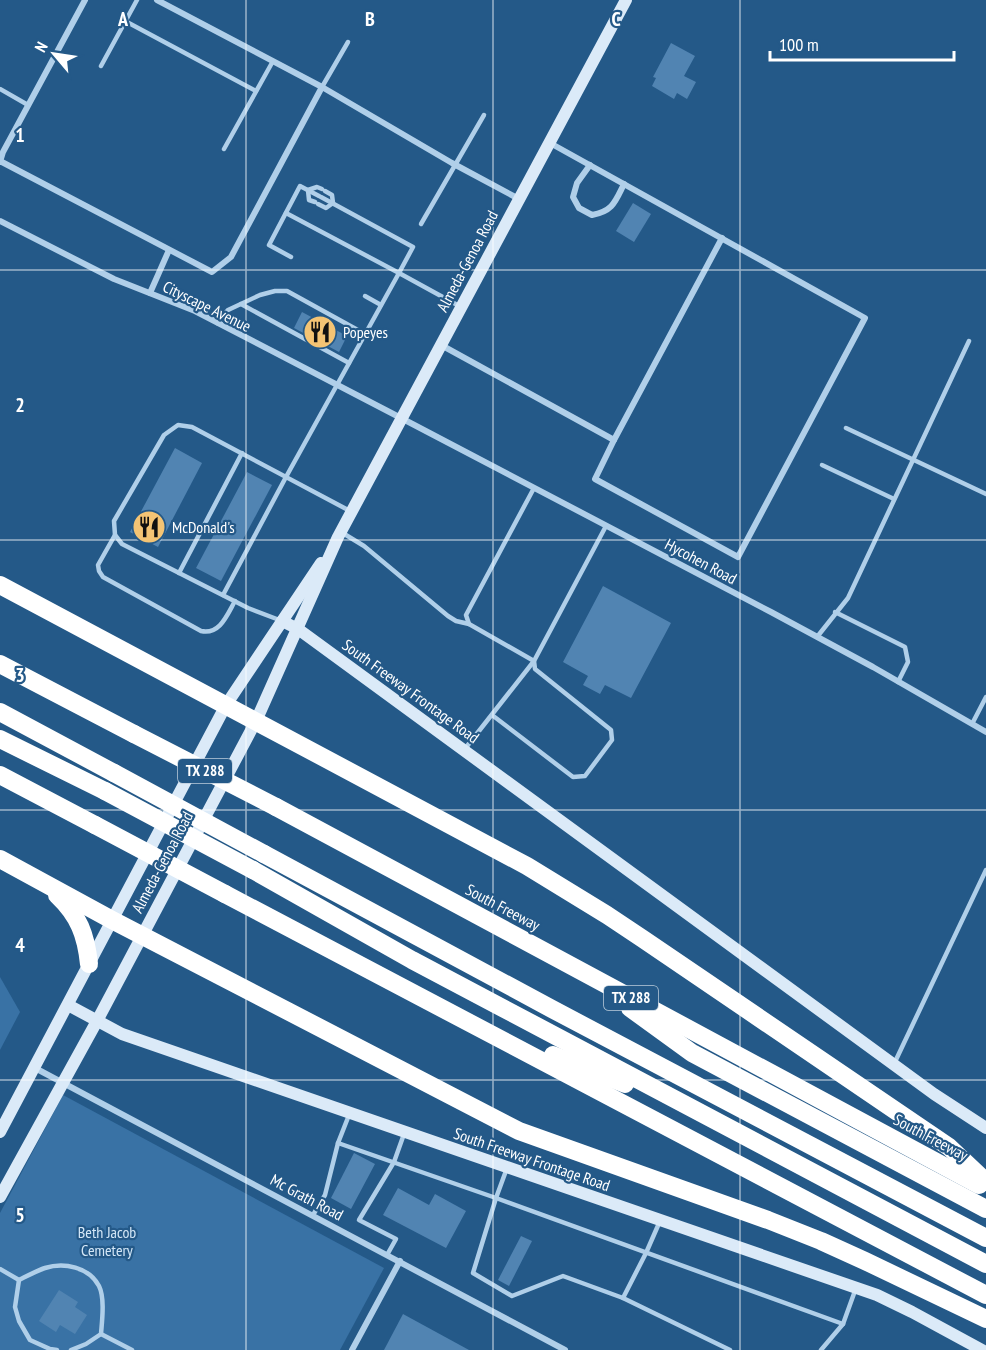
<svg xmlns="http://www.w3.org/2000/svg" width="986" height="1350" font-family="'PT Sans Narrow',sans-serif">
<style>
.green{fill:#3972a5}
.building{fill:#5184b2}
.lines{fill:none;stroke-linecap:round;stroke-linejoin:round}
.lane{stroke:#b0cfe9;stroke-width:4.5}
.street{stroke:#b0cfe9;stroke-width:6}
.secondary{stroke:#dbeaf8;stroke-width:12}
.highway{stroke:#fff;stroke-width:18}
.highway-bridge{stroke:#fff;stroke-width:18}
.grid{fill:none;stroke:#fff;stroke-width:1.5;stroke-opacity:0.55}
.labels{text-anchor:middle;stroke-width:4.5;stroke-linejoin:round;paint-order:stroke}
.shield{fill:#245988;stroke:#bdcddb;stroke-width:1.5}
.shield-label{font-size:15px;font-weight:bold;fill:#fff}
.street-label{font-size:16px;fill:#fff;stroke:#245988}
.poi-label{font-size:16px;fill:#fff;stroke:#245988;text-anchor:start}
.park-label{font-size:16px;fill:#d4e7f7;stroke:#245988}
.grid-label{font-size:20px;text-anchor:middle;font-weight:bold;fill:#fff;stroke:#245988;stroke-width:4.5;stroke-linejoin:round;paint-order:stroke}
</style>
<rect width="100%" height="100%" fill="#245988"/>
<g class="green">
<path d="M0,977L20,1012L0,1050Z"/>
<path d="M63,1095L384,1268L340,1350H0V1213Z"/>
</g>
<g class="building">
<path d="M671,43L695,56L684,76L696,82L687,99L677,93L674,99L652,86L656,78L653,77Z"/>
<path d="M633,203L651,214L634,242L616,231Z"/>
<path d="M302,312L347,336L339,352L294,328Z"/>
<path d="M175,448L202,463L158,547L130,532Z"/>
<path d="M247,472L272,485L221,581L196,568Z"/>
<path d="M603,586L671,623L631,698L605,685L600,694L583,685L588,676L563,662Z"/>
<path d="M354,1153L375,1164L351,1209L331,1198Z"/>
<path d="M398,1188L429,1205L435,1194L466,1211L446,1248L383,1215Z"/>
<path d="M521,1236L532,1241L509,1286L498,1280Z"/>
<path d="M59,1290L78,1302L75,1307L87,1315L75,1334L60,1325L56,1332L39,1321Z"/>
<path d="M403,1314L469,1350H384Z"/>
</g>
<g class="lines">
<g class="lane">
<path d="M125,21L256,91"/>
<path d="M101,66L137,0"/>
<path d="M322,87L348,42"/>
<path d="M0,89L28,105"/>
<path d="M224,149L273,61"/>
<path d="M315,202L309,200L308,190L317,187L322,189"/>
<path d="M318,204L326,208L333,203L332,195L325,191"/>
<path d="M286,213L399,273L413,247L321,197"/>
<path d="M421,224L484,115"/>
<path d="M291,257L269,245L300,186L319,196"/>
<path d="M365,296L381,305"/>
<path d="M241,304L349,363"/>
<path d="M217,323L228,310L260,295L275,291H287L365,334"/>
<path d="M846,428L986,494"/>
<path d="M822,465L894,499"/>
<path d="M341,532L364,546L448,616L456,621L469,624"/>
<path d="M115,535L98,565L99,571L103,577L201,631C220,635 227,615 235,601"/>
<path d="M179,573L242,453"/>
<path d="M223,595L286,477L399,273L461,307"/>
<path d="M835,612L905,647L908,662L898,682"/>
<path d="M282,621L248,608L122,544L115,535L114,521L164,435L178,425L192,427L350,511"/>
<path d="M817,637L848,598L969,341"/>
<path d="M492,715L573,777L585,776L612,740L611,730L535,669L534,661L469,624L466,615L534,488"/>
<path d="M972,724L986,697"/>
<path d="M464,750L534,661L606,526"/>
<path d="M894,1064L986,870"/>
<path d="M349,1115L338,1143L496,1198L843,1324L856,1288"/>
<path d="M507,1168L496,1198L473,1273L512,1296L563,1276L623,1298L646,1253L660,1221"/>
<path d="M313,1215L325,1195L338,1143"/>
<path d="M387,1255L396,1239L359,1220L394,1162L404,1134"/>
<path d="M0,1269L19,1280"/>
<path d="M19,1280C27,1276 36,1271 45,1268C64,1262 89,1267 99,1286C105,1298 102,1321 101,1334L86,1344L71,1350"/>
<path d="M19,1280L15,1307L19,1321L30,1340L50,1349L57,1350"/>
<path d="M623,1298L730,1350"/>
<path d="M101,1334L132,1350"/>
<path d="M821,1350L843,1324"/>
</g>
<g class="street">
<path d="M157,0L322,87L452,163L519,199"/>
<path d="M0,161L212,272L231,257L322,87"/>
<path d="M0,162L3,152L85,0"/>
<path d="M590,165L577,183L573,197L579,208L592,215C613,211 615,202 624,184"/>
<path d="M0,221L114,279L195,311L401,418L771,612L873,667L986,732"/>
<path d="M150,293L169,250"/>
<path d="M441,345L614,440L595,479L738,557L865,318L550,143"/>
<path d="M614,440L722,238"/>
<path d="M35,1068L565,1350"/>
<path d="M352,1350L400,1261"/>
</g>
<g class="secondary">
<path d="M282,621L298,629L934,1094L986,1128"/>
<path d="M68,1005L122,1034L877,1295L912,1312L982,1350"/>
<path d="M0,1132L226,705L321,563"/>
<path d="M0,1197L97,1021L256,721L338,537L626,0"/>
</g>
<g class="highway">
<path d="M0,585L527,866L607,915L643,939L949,1147L986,1182"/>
<path d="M0,664L134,734"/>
<path d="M0,712L114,773"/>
<path d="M0,739L105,791"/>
<path d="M0,775L95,825"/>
<path d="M276,807L979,1185"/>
<path d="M264,854L552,1009L986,1238"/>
<path d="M0,859L112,920L519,1131L768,1220L821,1241L865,1261L986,1319"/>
<path d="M253,870L412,960L986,1264"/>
<path d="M225,894L986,1295"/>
<path d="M57,895C79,916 86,935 89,964"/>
<path d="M630,1008L692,1053L986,1209"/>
<path d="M553,1055L625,1084"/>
</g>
<g class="highway-bridge">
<path d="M134,734L276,807"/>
<path d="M114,773L264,854"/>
<path d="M105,791L253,870"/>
<path d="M95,825L225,894"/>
</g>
</g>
<path class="grid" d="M246,0V1350M493,0V1350M740,0V1350M0,270H986M0,540H986M0,810H986M0,1080H986"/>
<defs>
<g id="restaurant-disc" transform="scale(1.725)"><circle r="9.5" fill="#f4c474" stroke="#245988"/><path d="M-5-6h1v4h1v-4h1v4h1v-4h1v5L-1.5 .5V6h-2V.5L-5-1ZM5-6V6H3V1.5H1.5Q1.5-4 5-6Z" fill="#111"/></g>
</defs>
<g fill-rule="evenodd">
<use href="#restaurant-disc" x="320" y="332"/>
<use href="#restaurant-disc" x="149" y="527"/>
</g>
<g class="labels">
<g class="shield">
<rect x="178" y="759" width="54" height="24" rx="4.5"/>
<rect x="604" y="986" width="54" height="24" rx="4.5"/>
</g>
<g class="shield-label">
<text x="205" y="776">TX 288</text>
<text x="631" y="1003">TX 288</text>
</g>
<g class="street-label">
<text transform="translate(467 261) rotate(-62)" y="6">Almeda-Genoa Road</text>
<text transform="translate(207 306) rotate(26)" y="6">Cityscape Avenue</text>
<text transform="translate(701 561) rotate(28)" y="6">Hycohen Road</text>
<text transform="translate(411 691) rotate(36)" y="6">South Freeway Frontage Road</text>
<text transform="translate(162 862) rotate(-62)" y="6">Almeda-Genoa Road</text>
<text transform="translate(503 907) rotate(28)" y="6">South Freeway</text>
<text transform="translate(931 1137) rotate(28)" y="6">South Freeway</text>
<text transform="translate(532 1159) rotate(19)" y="6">South Freeway Frontage Road</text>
<text transform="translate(307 1197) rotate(28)" y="6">Mc Grath Road</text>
</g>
<g class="poi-label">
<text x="343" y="338">Popeyes</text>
<text x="172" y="533">McDonald's</text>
</g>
<g class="park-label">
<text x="107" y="1238">Beth Jacob<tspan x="107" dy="18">Cemetery</tspan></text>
</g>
</g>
<g class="grid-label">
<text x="123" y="26">A</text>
<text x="370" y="26">B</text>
<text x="616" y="26">C</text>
<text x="20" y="142">1</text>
<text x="20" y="412">2</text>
<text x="20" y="682">3</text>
<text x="20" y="952">4</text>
<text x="20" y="1222">5</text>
</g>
<g transform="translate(54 54) rotate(299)" stroke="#245988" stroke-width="4.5" paint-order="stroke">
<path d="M0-4.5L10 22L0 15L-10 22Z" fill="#ffffff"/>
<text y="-9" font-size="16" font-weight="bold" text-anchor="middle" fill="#ffffff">N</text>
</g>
<path d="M770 51v9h184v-9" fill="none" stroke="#ffffff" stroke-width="3"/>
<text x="779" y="51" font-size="18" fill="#ffffff" stroke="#245988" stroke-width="4.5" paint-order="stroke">100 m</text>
</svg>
